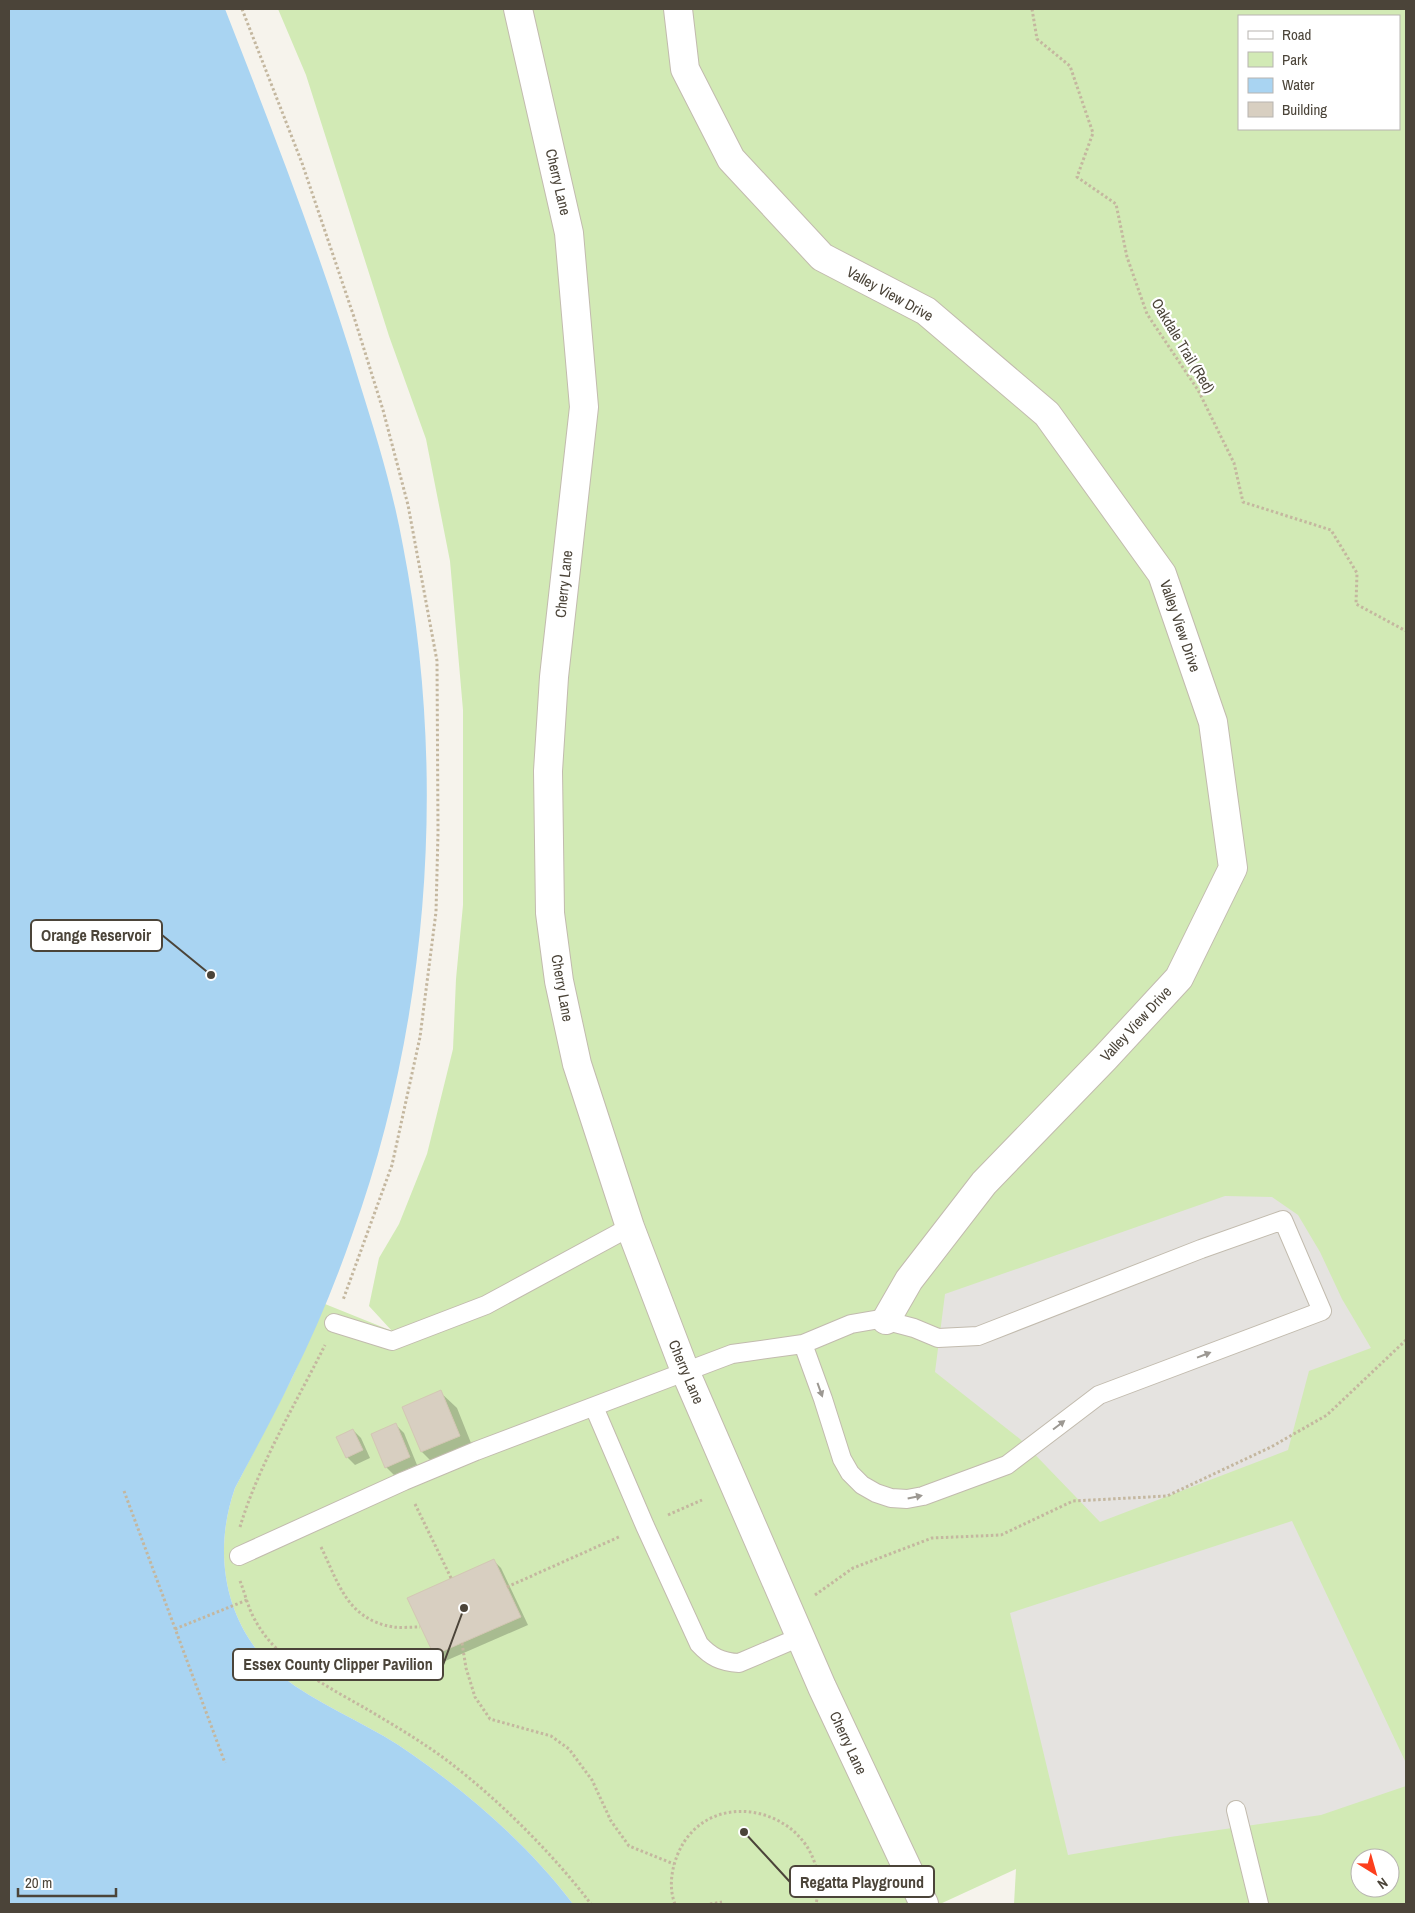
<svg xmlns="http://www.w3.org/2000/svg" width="1415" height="1913" font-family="'Archivo Narrow',sans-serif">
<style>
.green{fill:#d2eab5;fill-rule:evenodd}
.parking{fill:#e5e3e0}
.water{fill:#a9d4f2}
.shadow{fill:#0003}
.building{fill:#d8cfc1;stroke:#d3c7b4}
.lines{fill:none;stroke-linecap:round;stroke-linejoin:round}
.lane-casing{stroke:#c2bbae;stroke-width:20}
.street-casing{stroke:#c2bbae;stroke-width:30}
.path{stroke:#c4b79f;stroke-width:3;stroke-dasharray:2.5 2.5;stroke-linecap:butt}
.lane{stroke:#fff;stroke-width:18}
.street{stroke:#fff;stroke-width:28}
.oneway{fill:#9c9892}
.labels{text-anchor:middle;stroke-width:4.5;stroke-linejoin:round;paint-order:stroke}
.street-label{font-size:15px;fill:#4b4439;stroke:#fff}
.leader{fill:none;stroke:#4b4439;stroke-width:2}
.callout-dot{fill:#4b4439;stroke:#fff;stroke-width:2}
.callout{fill:#fff;stroke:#4b4439;stroke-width:2}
.callout-label{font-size:16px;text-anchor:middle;font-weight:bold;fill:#4b4439}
</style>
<rect width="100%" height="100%" fill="#f6f3ec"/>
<path class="green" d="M278,9H1406V1904H1014L1016,1869L940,1904H573C529,1846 473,1797 413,1755C376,1728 332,1711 295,1686C229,1641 209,1562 235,1488L292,1378L325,1304L392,1331L369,1306L379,1258L399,1224L427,1154L453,1049L456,979L463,905V710L450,561L426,439L389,336L306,75ZM1239,16H1399V129H1239ZM1360,1858H1390V1888H1360Z"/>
<g class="parking">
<path d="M1225,1196L1272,1197L1298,1215L1320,1252L1342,1299L1371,1348L1309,1371L1288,1450L1100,1522L1020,1439L935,1372L945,1294Z"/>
<path d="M1292,1521L1406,1763V1786L1321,1815L1170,1837L1068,1855L1010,1613Z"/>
</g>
<path class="water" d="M9,9H225C273,132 321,254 359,381C376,435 393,490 403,546C447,771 430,1019 352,1235C335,1284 315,1332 292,1378C274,1416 254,1452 235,1488C209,1562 229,1641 295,1686C332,1711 376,1728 413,1755C473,1797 529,1846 573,1904H9Z"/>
<g class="shadow">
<path d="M440,1392L457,1408L475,1453L438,1468L422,1452L404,1407Z"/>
<path d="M396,1425L404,1433L417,1465L394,1475L386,1467Z"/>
<path d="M353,1430L361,1438L370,1458L355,1465L347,1457Z"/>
<path d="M493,1560L501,1568L528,1625L443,1662L435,1654Z"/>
</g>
<g class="building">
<path d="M441,1390L460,1436L421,1452L402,1407Z"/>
<path d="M396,1423L410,1457L385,1468L371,1434Z"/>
<path d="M353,1429L363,1450L346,1458L336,1437Z"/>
<path d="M494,1559L521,1617L434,1655L407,1598Z"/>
</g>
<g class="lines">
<g class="lane-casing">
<g id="lane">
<path d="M334,1323L392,1341L486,1305L630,1227"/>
<path d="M594,1407L645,1526L699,1644C711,1657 721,1662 739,1663L800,1637"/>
<path d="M239,1556L404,1481L476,1451L732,1354L803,1344L851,1324L880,1319L914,1328L938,1338L978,1336L1201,1249L1283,1220L1322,1311L1099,1395L1007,1465L923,1496L907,1499L891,1498L876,1493L862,1485L850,1473L842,1459L823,1399L803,1344"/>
<path d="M1236,1810L1259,1904"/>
</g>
</g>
<g class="street-casing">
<g id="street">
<path d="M518,9L569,233L584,407L554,677L548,771L550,913L559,981L577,1064L630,1227L685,1371L822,1687L924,1904"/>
<path d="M678,9L685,69L731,159L822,257L926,311L1047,414L1162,574L1213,722L1233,868L1179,978L1105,1058L984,1183L909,1280L886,1320"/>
</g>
</g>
<g class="path">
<path d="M242,9L302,163L354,317L383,410L408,505L437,661L438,832L436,912L420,1037L392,1165L343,1300"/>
<path d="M1032,9L1037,39L1070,66L1093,133L1077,177L1116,204L1127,257L1147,314L1198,390L1234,463L1243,502L1331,530L1357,573L1356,604L1406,631"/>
<path d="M124,1491L225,1763"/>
<path d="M415,1504L451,1578"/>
<path d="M668,1515L702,1500"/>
<path d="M240,1527C258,1466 296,1403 325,1345"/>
<path d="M321,1547C339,1584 347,1619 393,1627C401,1628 411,1627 420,1627"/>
<path d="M240,1581C245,1593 248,1608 255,1620C278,1663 329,1687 370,1711C397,1727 424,1743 449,1762C499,1800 553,1854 591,1904"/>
<path d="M507,1587L621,1536"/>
<path d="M815,1595L853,1568L932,1538L1001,1535L1073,1501L1167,1496L1271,1447L1327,1415L1406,1340"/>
<path d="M175,1629L247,1600"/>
<path d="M462,1643L466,1668L475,1697L490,1719L551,1736L569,1749L592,1780L611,1821L629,1846L674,1864"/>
<path d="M675,1904C669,1889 671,1871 677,1856C709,1774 836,1814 816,1904"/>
<path d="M710,1904L722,1902"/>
</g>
<use href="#lane" class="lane"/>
<use href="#street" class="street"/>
</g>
<defs><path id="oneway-solid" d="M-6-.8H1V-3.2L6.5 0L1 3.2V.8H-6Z" transform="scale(1.25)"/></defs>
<g class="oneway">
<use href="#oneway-solid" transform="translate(1204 1355) rotate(-21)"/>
<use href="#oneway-solid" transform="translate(820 1390) rotate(70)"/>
<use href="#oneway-solid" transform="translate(1059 1425) rotate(-37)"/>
<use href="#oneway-solid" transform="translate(915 1497) rotate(-12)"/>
</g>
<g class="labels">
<g class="street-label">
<text transform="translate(558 182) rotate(77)" y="5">Cherry Lane</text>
<text transform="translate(890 294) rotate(29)" y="5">Valley View Drive</text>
<text transform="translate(1183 346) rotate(59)" y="5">Oakdale Trail (Red)</text>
<text transform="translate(564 584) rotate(-84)" y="5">Cherry Lane</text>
<text transform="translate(1180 626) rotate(71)" y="5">Valley View Drive</text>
<text transform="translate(562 988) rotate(80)" y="5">Cherry Lane</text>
<text transform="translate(1136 1024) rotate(-47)" y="5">Valley View Drive</text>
<text transform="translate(686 1372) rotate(67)" y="5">Cherry Lane</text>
<text transform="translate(848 1743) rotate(65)" y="5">Cherry Lane</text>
</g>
</g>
<path class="leader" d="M211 975L162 935M464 1608L443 1665M744 1832L790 1882"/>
<g class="callout-dot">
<circle cx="211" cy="975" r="5"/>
<circle cx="464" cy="1608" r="5"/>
<circle cx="744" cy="1832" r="5"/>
</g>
<g class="callout">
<rect x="31" y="920" width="131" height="31" rx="5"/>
<rect x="233" y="1649" width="210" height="31" rx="5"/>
<rect x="790" y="1866" width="144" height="31" rx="5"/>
</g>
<g class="callout-label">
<text x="96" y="941">Orange Reservoir</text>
<text x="338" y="1670">Essex County Clipper Pavilion</text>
<text x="862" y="1888">Regatta Playground</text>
</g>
<rect width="1415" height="1913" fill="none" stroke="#4b4439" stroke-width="20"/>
<rect x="1238" y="15" width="162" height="115" fill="#ffffff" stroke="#b7b4b0"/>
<rect x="1248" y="31" width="25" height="8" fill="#ffffff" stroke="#b7b4b0"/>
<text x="1282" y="40" font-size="15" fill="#4b4439">Road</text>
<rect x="1248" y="52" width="25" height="15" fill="#d2eab5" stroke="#b7b4b0"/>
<text x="1282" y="65" font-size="15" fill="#4b4439">Park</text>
<rect x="1248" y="78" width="25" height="15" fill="#a9d4f2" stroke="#b7b4b0"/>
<text x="1282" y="90" font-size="15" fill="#4b4439">Water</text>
<rect x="1248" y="102" width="25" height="15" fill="#d8cfc1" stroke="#b7b4b0"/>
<text x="1282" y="115" font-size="15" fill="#4b4439">Building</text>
<g transform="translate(1375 1873) rotate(143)"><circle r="24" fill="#ffffff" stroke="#b7b4b0"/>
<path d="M0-4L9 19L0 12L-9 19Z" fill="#fc3f1d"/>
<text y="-8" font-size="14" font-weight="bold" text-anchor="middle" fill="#4b4439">N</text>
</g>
<path d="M18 1888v8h98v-8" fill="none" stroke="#4b4439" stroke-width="2.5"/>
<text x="25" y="1888" font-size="15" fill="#4b4439" stroke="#ffffff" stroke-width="4" paint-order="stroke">20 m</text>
</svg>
